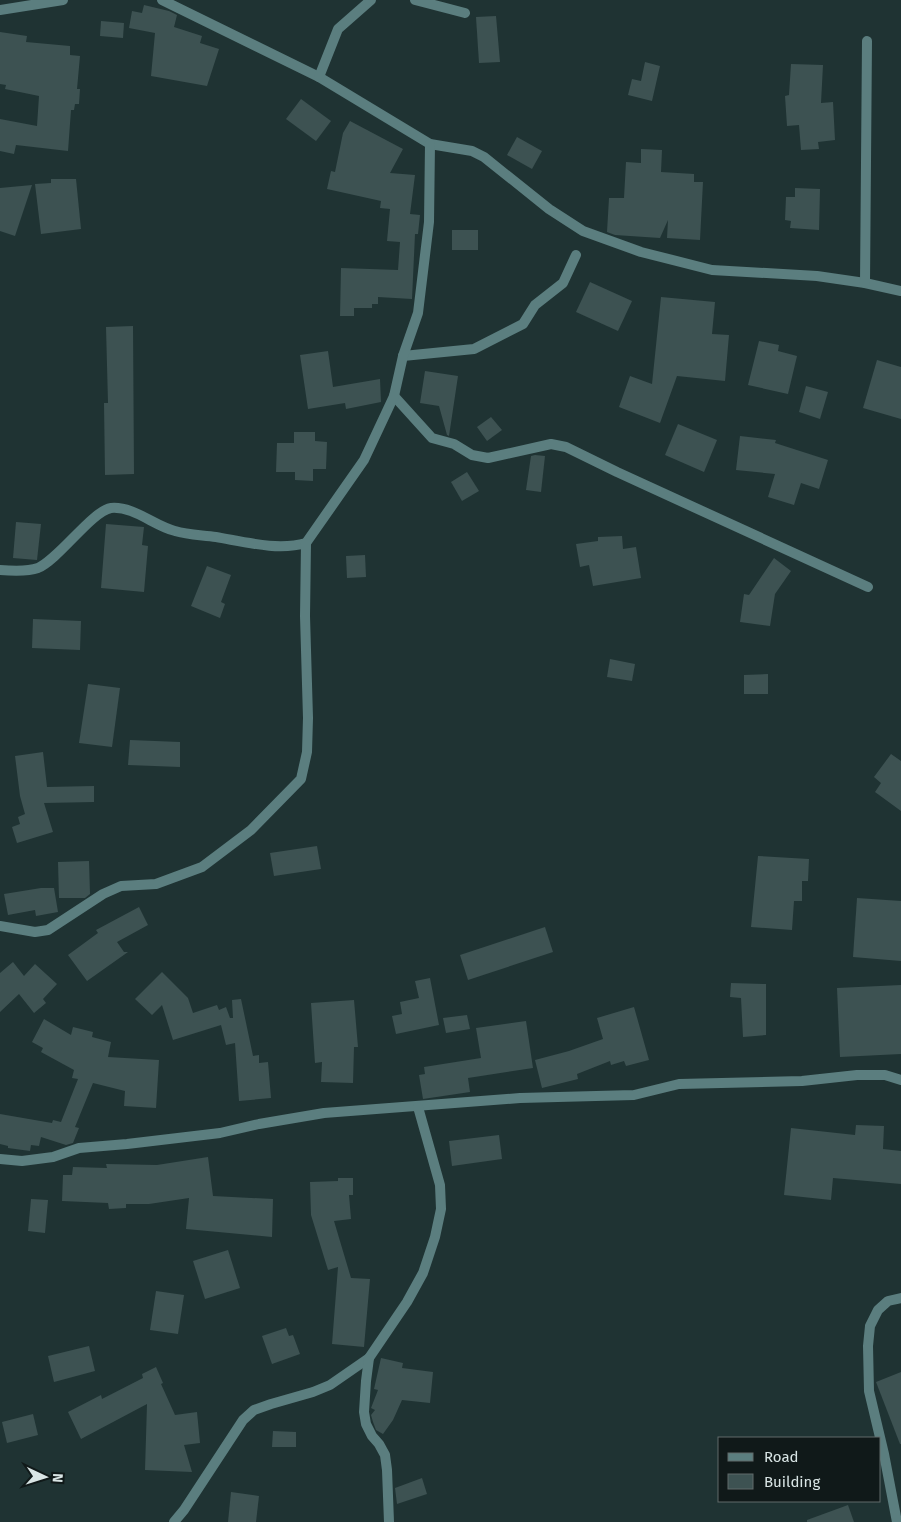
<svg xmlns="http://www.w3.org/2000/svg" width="901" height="1522" font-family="'Fira Sans',sans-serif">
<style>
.building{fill:#3d5252}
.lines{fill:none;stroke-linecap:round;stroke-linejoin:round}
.street{stroke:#5b7e7f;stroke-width:10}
</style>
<rect width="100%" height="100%" fill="#1f3333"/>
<g class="building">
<path d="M144,5L169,11L177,15L174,27L202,36L200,43L219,49L207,86L151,76L155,33L129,28L132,11L142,13Z"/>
<path d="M496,16L500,62L479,63L476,17Z"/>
<path d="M101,21L124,23L123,38L100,36Z"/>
<path d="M0,32L27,36L26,42L70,46V55L80,56L77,89H80L79,104H75L74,110H71L68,151L16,145L14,154L0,151V119L37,126L39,96L5,89L6,85L0,84Z"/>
<path d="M645,62L660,66L652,101L628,95L632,79L641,81Z"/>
<path d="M791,64L823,65L821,103L833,102L835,140L818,142L819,149L801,150L799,125L787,126L785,96L789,95Z"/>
<path d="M301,99L331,121L316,141L286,119Z"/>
<path d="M350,121L403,149L390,173L415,175L410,214L420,215L418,234H415L412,299L378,297V304H372V308H354V316H340L341,268L398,270L400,242L387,241L390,209L380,208L381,201L327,189L331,171L335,172L343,133Z"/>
<path d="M517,137L542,151L532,169L507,155Z"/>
<path d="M641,149L662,150L661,172L694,174V182H703L700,240L667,238L668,220L660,238L615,235L607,232L609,198H624L626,162L641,163Z"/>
<path d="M51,179H76L81,229L41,234L35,184L51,183Z"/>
<path d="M32,185L15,236L0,231V188Z"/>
<path d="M795,188L820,189L819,230L790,228L791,221L785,220L786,197H795Z"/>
<rect x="452" y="230" width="26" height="20"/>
<path d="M590,282L632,301L618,331L576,312Z"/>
<path d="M661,297L715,302L712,334L729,335L725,381L677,376L660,423L619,407L630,376L652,384Z"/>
<path d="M133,326L134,474L105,475L104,403H108L106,327Z"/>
<path d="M759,341L779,345L778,351L797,356L788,394L748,385Z"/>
<path d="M328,351L333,387L380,379L381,402L346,409L345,403L308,409L300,355Z"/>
<path d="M877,360L901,367V419L863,408Z"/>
<path d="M425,371L458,376L449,436L447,435L439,406L420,403Z"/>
<path d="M806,386L828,392L820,419L799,412Z"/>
<path d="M491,417L502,430L487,441L477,427Z"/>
<path d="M678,424L717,440L704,472L665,455Z"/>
<path d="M294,432H315V441L327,442L326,469H313V481L295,480V472H276L277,443H294Z"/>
<path d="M740,436L776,440L775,443L828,460L819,489L801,483L794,505L768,497L775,474L736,470Z"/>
<path d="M535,455L545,456L541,492L526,490L531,456Z"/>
<path d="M467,472L479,491L462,501L451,482Z"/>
<path d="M16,522L41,524L37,560L13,558Z"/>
<path d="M106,524L144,527L142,545L148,546L144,592L101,588Z"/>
<path d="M622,536L623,549L636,547L641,578L593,586L589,565L580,567L576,544L598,541V537Z"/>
<path d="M365,555L366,577L347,578L346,556Z"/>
<path d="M774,558L791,571L775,594L770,626L740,622L744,594L749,595Z"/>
<path d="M207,566L231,575L221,602L225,604L220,618L191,606Z"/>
<path d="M33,619L81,621L80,650L32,648Z"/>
<path d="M610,659L635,664L632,681L607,677Z"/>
<path d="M768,674V694H744V675Z"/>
<path d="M88,684L120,688L112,747L79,743Z"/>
<path d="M130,740L180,742V767L128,765Z"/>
<path d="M43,752L47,787L94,786V802L44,803L53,832L17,843L12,827L20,824L18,817L25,814L20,796L15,756Z"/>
<path d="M891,754L901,761V811L875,792L881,783L874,777Z"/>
<path d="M317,846L321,869L274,876L270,853Z"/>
<path d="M758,856L809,859L808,881H802V901H794L792,930L751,927Z"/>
<path d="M89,861L90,894L85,898H59L58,862Z"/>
<path d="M41,888H54L58,912L36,916L35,910L8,915L4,894Z"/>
<path d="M857,898L901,901V961L853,957Z"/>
<path d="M139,907L148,925L117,942L124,952H128L87,981L68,955L98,933L96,930Z"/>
<path d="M545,927L553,952L468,980L460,955Z"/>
<path d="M13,962L24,976L35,964L57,984L43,999L46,1003L34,1013L19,994L0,1012V973Z"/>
<path d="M162,972L188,998L193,1013L217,1005L219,1010L226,1007L230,1018H233L232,1000L241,999L253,1056L259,1055V1063L268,1062L271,1098L239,1101L235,1043L226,1045L221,1025L173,1040L162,1005L152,1015L135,999Z"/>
<path d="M430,978L439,1025L396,1034L392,1016L402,1014L400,1002L419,998L415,981Z"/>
<path d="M731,983L766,984V1035L743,1037L741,998L730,997Z"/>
<path d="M901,985V1054L840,1057L837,988Z"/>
<path d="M354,1000L358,1047H354L353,1083L321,1082L322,1062L315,1063L311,1003Z"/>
<path d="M634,1007L649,1060L626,1066L624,1061L611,1065L610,1061L577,1074L578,1079L542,1088L535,1060L569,1051L603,1039L597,1018Z"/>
<path d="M467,1015L470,1029L446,1033L443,1018Z"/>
<path d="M44,1019L71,1035L73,1027L93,1032L92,1037L111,1042L108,1057L159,1060L156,1108L124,1106L125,1091L93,1083L75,1127L79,1128L73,1143L66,1145L41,1137L39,1146L31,1145L30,1151L8,1148V1146L0,1144V1114L52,1123L53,1120L61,1122L78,1079L72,1078L74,1070L41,1052L43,1048L32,1042Z"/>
<path d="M526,1021L533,1068L468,1078L470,1092L423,1099L419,1075L425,1074L424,1067L481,1058L476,1028Z"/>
<path d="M856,1125L884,1126L883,1149L901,1151V1184L833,1178L831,1200L784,1195L791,1128L855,1135Z"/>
<path d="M499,1135L502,1159L452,1166L449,1141Z"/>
<path d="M208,1157L213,1196L273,1199L272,1237L186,1229L189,1198L149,1204H126V1208L109,1209L108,1203L62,1201L63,1175H72L73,1167L107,1168L106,1164L157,1165Z"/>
<path d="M338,1178H353V1195H349L351,1219L334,1221L351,1278L370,1279L364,1347L332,1344L338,1267L328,1270L311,1215L310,1182L338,1181Z"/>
<path d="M31,1199L48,1200L45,1233L28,1231Z"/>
<path d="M228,1250L240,1288L205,1299L193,1261Z"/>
<path d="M156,1291L184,1295L178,1334L150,1330Z"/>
<path d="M286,1328L289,1336L293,1335L300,1354L272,1364L262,1336Z"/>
<path d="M89,1346L95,1371L54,1382L48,1356Z"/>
<path d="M381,1358L403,1363L402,1368L433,1372L430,1403L402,1400L393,1420L383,1434L376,1430L373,1422L371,1415L375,1410L371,1408L378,1390L374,1389Z"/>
<path d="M156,1367L163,1383L161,1384L175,1415L197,1412L200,1443L184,1445L192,1472L145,1470L147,1404L81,1439L68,1412L101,1395L102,1399L143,1378L142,1374Z"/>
<path d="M901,1372V1444H900L876,1382Z"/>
<path d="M33,1414L38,1435L7,1443L2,1422Z"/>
<path d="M273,1431L296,1432V1447H272Z"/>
<path d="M422,1478L427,1494L397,1504L395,1488Z"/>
<path d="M231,1492L259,1496L256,1522H228Z"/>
<path d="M848,1505L854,1522H807V1520Z"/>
</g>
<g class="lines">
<g class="street">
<path d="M162,0L319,77L430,144L472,151L484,157L549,209L583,231L641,252L712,270L817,276L865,283L901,291"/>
<path d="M415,0L465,13"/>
<path d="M0,10L63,0"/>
<path d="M319,77L338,29L371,0"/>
<path d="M865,283L867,41"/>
<path d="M403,356L474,349L523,324L535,305L563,283L576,255"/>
<path d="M394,396L432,438L454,444L472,455L488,458L551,444L566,447L617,472L868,587"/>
<path d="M0,570C12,571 27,572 38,568C59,559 92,511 111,508C134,506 154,526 175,531C188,535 203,535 216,537C245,542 278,551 306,543L364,460L394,396L403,356L418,313L429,222L430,144"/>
<path d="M0,926L35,932L48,930L103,894L121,886L156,884L202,867L251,830L301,779L307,752L308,718L305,616L306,543"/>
<path d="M0,1159L22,1161L53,1157L79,1148L127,1144L220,1133L259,1124L324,1113L520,1098L634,1095L679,1084L802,1081L857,1075H885L901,1080"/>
<path d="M174,1522L184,1510L243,1420L254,1410L271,1404L313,1392L330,1385L369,1358"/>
<path d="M389,1522L387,1470L385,1455L379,1444L372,1436L366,1424L364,1412L366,1381L369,1358L407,1302L423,1273L435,1237L441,1209L440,1185L418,1107"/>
<path d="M897,1522L884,1454L869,1391L868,1346L870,1326L878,1310L888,1301L901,1298"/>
</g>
</g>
<rect x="718" y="1437" width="162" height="65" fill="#101919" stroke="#606b6b"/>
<rect x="728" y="1453" width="25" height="8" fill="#5b7e7f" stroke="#606b6b"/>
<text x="764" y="1462" font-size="15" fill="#d9e5e5">Road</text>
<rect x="728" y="1474" width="25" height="15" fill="#3d5252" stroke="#606b6b"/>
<text x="764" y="1487" font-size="15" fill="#d9e5e5">Building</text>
<g transform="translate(45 1477) rotate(94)" stroke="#101919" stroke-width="4" paint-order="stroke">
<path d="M0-4L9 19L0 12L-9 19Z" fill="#d9e5e5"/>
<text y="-8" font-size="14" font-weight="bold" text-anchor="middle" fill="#d9e5e5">N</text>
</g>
</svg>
